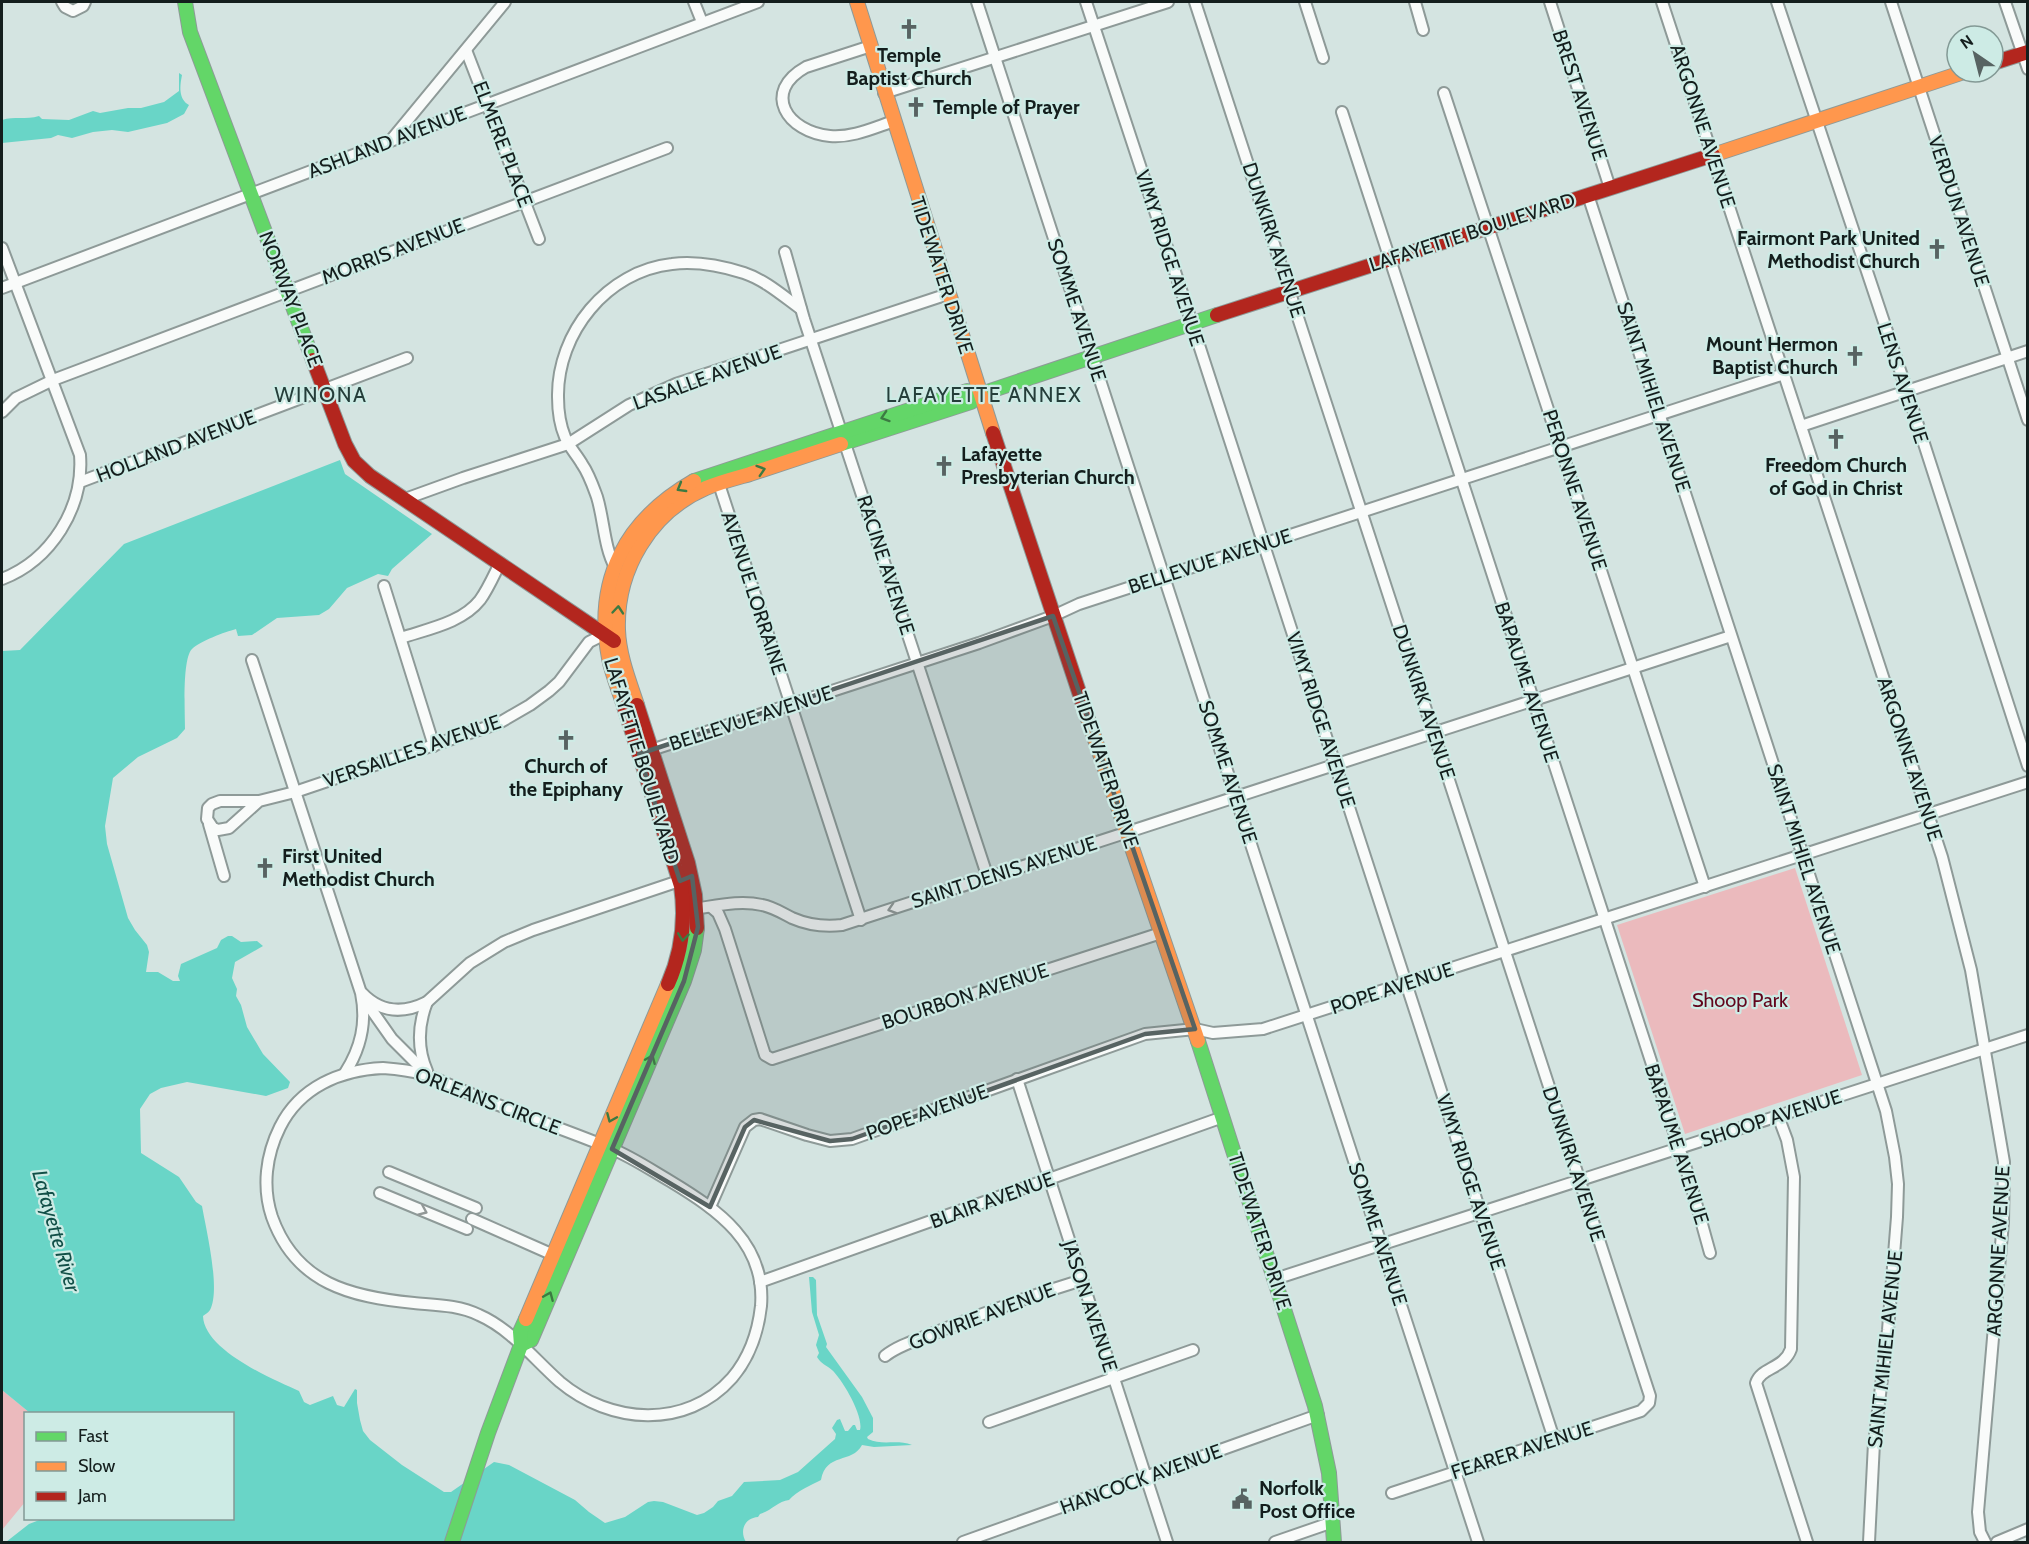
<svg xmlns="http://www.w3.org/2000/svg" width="2029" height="1544" font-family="Cabin,sans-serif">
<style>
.green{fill:#ebbabd}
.water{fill:#69d5c7}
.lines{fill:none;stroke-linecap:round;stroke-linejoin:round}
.street-casing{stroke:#8e9a98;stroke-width:14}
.fast-casing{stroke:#8e9a98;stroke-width:16}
.slow-casing{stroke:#8e9a98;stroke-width:16}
.jam-casing{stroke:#8e9a98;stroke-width:16}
.street{stroke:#f9fbfa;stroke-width:10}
.fast{stroke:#63d668;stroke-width:14}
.slow{stroke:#ff974d;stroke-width:14}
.jam{stroke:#b3261e;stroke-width:14}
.oneway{stroke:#3c7a42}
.oneway2{stroke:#929897}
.marked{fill:#576362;fill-opacity:0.2;stroke:#576362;stroke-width:4.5;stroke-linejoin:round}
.labels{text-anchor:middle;stroke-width:4.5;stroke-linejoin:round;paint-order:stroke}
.poi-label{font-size:20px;font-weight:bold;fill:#141e1d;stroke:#cdebe5;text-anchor:start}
.street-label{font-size:20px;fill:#141e1d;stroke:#cdebe5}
.park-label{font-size:20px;fill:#62051c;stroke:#cdebe5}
.neighbourhood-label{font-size:21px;letter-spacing:1.5px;fill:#253e3a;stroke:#cdebe5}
.water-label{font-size:21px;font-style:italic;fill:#114f47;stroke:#cdebe5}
</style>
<rect width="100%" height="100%" fill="#d4e4e1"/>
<g class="green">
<path d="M1795,868L1862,1075L1685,1134L1617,925Z"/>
<path d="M2,1390L30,1413L26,1414L25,1502L2,1530Z"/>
</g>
<g class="water">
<path d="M179,73L182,75C180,85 178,99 189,105L184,114L167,123L128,132L112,130L93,132L72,138L58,135L51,138L2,143V120C14,116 26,120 39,116L42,119L69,120L93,111L100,113L128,108H141L164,102L179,91Z"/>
<path d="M340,460L345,474L432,534L392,569L388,576L378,574L347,588L329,609L319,615L277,618L252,635L238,636L236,629C225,632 200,641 192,649C182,659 185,713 185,729L177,738L138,757L113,778L105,826L107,844L128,918L135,930L147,945L149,952L146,972H158L173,981H180L178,976L181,964L217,948L221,940L228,936H232L241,942L257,941L263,946L235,962L232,978L237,989L236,996L241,1005L247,1027L263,1054L290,1082L288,1088L266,1096L187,1082L161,1088L150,1094L140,1109L141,1153L179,1177L196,1202L202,1206C206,1229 221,1290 210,1310C208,1313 205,1314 203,1316C204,1350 272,1379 299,1391L304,1402L310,1405L333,1396L337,1405L344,1407L355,1389L357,1390V1403L360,1420L363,1431L370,1440L402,1465L444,1492H451L494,1462L509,1465L575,1500L589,1512L605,1523L625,1517L648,1502L654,1501L663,1502L697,1515L704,1513L713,1507L718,1501L732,1496L744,1482L780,1480L798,1472L835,1439L836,1434L832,1428L837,1420L840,1419L845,1431H848L853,1425H855L857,1430H860C864,1416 842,1379 832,1370C826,1365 821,1364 817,1357L819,1353L816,1345L819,1335L812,1312L809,1277H813L816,1280L817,1315L827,1344L826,1347L862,1397L873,1418V1432L867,1437L868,1439C882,1446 897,1439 912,1445L874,1447L862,1445C852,1464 826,1452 821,1480C811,1485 797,1491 789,1500C778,1501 771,1511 760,1514L758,1517C745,1518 739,1530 746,1542H6L29,1524L42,1519L232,1518V1414L30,1413L2,1390V651L20,650L124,544Z"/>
</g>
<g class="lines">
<g class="street-casing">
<g id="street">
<path d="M62,2L65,7L73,11L83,6L85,2"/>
<path d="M694,2L702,22"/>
<path d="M977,2L1478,1542"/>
<path d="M1086,2L1187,308L1554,1439"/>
<path d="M1195,2L1650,1396L1649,1403L1641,1411L1392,1493"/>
<path d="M1305,2L1323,58"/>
<path d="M1415,2L1423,30"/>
<path d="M1550,2L1610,188"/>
<path d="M1662,2L1942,857L1971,970L2004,1162L2003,1222L1978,1512L1980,1532L1985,1542"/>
<path d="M1777,2L1908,394L2028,766"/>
<path d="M1891,2L2028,420"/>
<path d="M2005,2L2028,69"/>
<path d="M871,46L806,67C761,92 787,132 830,136C852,138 873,128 894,121"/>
<path d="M466,50L539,239"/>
<path d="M884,93L1168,2"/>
<path d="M1444,93L1705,887"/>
<path d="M1342,112L1690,1181L1710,1253"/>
<path d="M392,139L505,2"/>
<path d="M1588,195L1886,1111L1895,1157L1898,1184L1897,1217L1888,1330L1874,1443L1869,1542"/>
<path d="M2,248L80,455C84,508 51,560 2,579"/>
<path d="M785,252L804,319L988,878"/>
<path d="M2,288L758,2"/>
<path d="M2,412L16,398L53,380L667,148"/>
<path d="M1801,426L2028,351"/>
<path d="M718,481L861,920"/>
<path d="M80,482L407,358"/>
<path d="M405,499L463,478L568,444L629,405L676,384L948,294"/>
<path d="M615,567C604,547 604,520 597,497C593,486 589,474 582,464C577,455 569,447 565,437C560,425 558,410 558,397C557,333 607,271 672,264C695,261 722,266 744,273C765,280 783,296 801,309"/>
<path d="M384,586L434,746"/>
<path d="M401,638C427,629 462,623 480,600C488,589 494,575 500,563"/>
<path d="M252,660L361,993C367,1023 361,1048 345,1073"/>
<path d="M648,751L979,643L1053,616L1079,604L1784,374"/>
<path d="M259,801H220L212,804L208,808L207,819L213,828L218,830L229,828L259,801L295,792L499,723L530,705L549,691L559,682L589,642L605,634"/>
<path d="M209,824L224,876"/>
<path d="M711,907L718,913L725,929L765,1055L772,1059L1161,933"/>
<path d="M693,909C716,906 739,900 762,905C773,907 782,913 792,918C808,925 825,927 842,925L1731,636"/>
<path d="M362,993C381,1013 403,1014 427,1002L470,963L504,942L533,930L685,879"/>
<path d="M366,1002L392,1039L427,1074"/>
<path d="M427,1002C418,1025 417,1048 427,1071"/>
<path d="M383,1068C396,1069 409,1070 422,1074C434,1077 447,1084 459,1089C481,1098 503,1107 526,1116C555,1127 584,1137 612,1149C632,1157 651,1170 670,1181C718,1210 766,1243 761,1306C758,1333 749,1358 732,1378C686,1430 610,1424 560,1382C534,1359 511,1329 479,1315C459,1305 436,1305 414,1303C351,1297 296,1284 272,1217C262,1187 266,1155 280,1127C300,1087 340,1070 383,1068Z"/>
<path d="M1017,1079L1167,1542"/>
<path d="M1778,1116L1787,1140L1794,1177L1791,1349C1784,1369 1761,1367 1756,1383L1807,1542"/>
<path d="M389,1172L476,1208"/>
<path d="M380,1193L467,1229"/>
<path d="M710,1207L745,1127L754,1120L760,1119L807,1135L830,1141L852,1139L1145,1034L1195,1029L1213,1033L1263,1029L2028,782"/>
<path d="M472,1219L558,1257"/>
<path d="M1275,1279L2028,1035"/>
<path d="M760,1282L1223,1117"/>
<path d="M885,1356C900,1344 921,1339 939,1331C986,1312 1033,1295 1082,1280"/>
<path d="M989,1422L1193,1350"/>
<path d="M963,1542L1318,1415"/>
<path d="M1275,1542L1333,1522"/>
<path d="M1997,1542L2028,1529"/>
</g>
</g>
<g class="fast-casing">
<g id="fast">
<path d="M185,2L190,32L313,360"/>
<path d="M841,444L971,402L981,394L1217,315"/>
<path d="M694,481L967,391L981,394"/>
<path d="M1198,1041L1315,1406L1329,1473L1334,1542"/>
<path d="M521,1345L531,1340L684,981L694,950L697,928"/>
<path d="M452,1542L488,1433L521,1345L520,1332L526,1319"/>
</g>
</g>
<g class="slow-casing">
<g id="slow">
<path d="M857,2L993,433"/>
<path d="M1713,155L1964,72"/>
<path d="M637,705C629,681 619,656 618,630C616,570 650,512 706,488C720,482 736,478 750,474C780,464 811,454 841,444"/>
<path d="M624,706C619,690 612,674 609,658C594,579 626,520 694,481"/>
<path d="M1087,716L1198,1041"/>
<path d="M526,1319L668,984"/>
</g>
</g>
<g class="jam-casing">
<g id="jam">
<path d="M1993,63L2028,52"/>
<path d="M1217,315L1713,155"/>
<path d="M313,360L345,444L354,461L370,476L614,641"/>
<path d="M993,433L1087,716"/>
<path d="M637,705L688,863L695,895L697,928"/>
<path d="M624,706L681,886C686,920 682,952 668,984"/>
</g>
</g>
<use href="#street" class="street"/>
<use href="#fast" class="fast"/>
<use href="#slow" class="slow"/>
<use href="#jam" class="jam"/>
</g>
<defs><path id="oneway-chevron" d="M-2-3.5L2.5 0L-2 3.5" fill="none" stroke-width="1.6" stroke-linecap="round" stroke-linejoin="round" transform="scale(1.5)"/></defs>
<g class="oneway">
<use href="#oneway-chevron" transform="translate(885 417) rotate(162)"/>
<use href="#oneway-chevron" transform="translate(761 470) rotate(-18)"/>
<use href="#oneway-chevron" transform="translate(681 488) rotate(150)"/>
<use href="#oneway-chevron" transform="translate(618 610) rotate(-85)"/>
<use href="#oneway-chevron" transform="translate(683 937) rotate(97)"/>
<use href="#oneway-chevron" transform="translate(651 1059) rotate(-67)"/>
<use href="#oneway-chevron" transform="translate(611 1118) rotate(113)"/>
<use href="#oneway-chevron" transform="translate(549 1296) rotate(-67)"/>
</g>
<g class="oneway2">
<use href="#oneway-chevron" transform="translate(892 909) rotate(162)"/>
<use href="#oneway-chevron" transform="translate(423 1211) rotate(23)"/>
</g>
<path class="marked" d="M1053,616L1195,1029L1145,1034L852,1139L830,1141L754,1120L745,1127L710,1207L612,1149L684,981L698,927L692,876L680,881L639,754Z"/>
<defs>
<g id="church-bare" transform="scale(1.62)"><path d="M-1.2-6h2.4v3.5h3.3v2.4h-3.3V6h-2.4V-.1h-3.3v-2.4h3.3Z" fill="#576362" stroke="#cdebe5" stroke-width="2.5" paint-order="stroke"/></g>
<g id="civic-bare" transform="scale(1.62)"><path d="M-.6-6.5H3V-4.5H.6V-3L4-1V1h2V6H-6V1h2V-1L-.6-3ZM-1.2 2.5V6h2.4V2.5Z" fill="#576362" stroke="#cdebe5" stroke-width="2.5" paint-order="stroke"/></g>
</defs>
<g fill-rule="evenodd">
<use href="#church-bare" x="909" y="29"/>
<use href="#church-bare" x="916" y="107"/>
<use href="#church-bare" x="1937" y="249"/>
<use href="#church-bare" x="1855" y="356"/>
<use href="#church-bare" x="1836" y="439"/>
<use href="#church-bare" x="944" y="466"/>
<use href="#church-bare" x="566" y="740"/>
<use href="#church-bare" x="265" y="868"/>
<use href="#civic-bare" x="1242" y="1499"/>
</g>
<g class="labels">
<g class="poi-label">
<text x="909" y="62" text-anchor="middle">Temple<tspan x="909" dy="23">Baptist Church</tspan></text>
<text x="933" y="114">Temple of Prayer</text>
<text x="1920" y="245" text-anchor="end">Fairmont Park United<tspan x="1920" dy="23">Methodist Church</tspan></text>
<text x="1838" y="351" text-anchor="end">Mount Hermon<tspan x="1838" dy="23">Baptist Church</tspan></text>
<text x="961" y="461">Lafayette<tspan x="961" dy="23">Presbyterian Church</tspan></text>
<text x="1836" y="472" text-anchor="middle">Freedom Church<tspan x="1836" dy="23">of God in Christ</tspan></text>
<text x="566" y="773" text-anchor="middle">Church of<tspan x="566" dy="23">the Epiphany</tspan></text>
<text x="282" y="863">First United<tspan x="282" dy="23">Methodist Church</tspan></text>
<text x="1259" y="1495">Norfolk<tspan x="1259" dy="23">Post Office</tspan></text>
</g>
<g class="street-label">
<text transform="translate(1580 95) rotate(72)" y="7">BREST AVENUE</text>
<text transform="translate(1703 126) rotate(72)" y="7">ARGONNE AVENUE</text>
<text transform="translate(387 142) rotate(-21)" y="7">ASHLAND AVENUE</text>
<text transform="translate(503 144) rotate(69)" y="7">ELMERE PLACE</text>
<text transform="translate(1959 211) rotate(72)" y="7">VERDUN AVENUE</text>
<text transform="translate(1472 232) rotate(-18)" y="7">LAFAYETTE BOULEVARD</text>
<text transform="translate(1274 240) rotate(72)" y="7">DUNKIRK AVENUE</text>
<text transform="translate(393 251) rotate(-21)" y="7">MORRIS AVENUE</text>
<text transform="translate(1170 258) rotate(72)" y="7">VIMY RIDGE AVENUE</text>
<text transform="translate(942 275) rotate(72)" y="7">TIDEWATER DRIVE</text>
<text transform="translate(291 299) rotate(69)" y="7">NORWAY PLACE</text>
<text transform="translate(1077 310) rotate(72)" y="7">SOMME AVENUE</text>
<text transform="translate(707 377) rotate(-20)" y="7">LASALLE AVENUE</text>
<text transform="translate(1903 383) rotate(72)" y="7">LENS AVENUE</text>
<text transform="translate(1654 397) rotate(72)" y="7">SAINT MIHIEL AVENUE</text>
<text transform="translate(176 446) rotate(-21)" y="7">HOLLAND AVENUE</text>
<text transform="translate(1575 490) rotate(72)" y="7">PERONNE AVENUE</text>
<text transform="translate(1210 561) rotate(-18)" y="7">BELLEVUE AVENUE</text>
<text transform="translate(886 565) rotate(72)" y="7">RACINE AVENUE</text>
<text transform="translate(754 593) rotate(72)" y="7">AVENUE LORRAINE</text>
<text transform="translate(1527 682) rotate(72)" y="7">BAPAUME AVENUE</text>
<text transform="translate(1424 702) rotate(72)" y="7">DUNKIRK AVENUE</text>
<text transform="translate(751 718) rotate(-18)" y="7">BELLEVUE AVENUE</text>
<text transform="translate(1321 720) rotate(72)" y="7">VIMY RIDGE AVENUE</text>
<text transform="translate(412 751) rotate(-19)" y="7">VERSAILLES AVENUE</text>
<text transform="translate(1910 759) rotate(72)" y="7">ARGONNE AVENUE</text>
<text transform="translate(642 761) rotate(73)" y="7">LAFAYETTE BOULEVARD</text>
<text transform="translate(1106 770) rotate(71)" y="7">TIDEWATER DRIVE</text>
<text transform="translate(1228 772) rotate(72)" y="7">SOMME AVENUE</text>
<text transform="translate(1804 859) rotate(72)" y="7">SAINT MIHIEL AVENUE</text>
<text transform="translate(1004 872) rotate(-18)" y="7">SAINT DENIS AVENUE</text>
<text transform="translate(1392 988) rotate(-18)" y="7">POPE AVENUE</text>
<text transform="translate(965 996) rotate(-18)" y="7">BOURBON AVENUE</text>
<text transform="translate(488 1101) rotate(21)" y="7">ORLEANS CIRCLE</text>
<text transform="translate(927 1112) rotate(-20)" y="7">POPE AVENUE</text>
<text transform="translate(1771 1118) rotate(-18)" y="7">SHOOP AVENUE</text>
<text transform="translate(1677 1144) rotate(72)" y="7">BAPAUME AVENUE</text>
<text transform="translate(1574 1164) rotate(72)" y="7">DUNKIRK AVENUE</text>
<text transform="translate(1471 1182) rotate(72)" y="7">VIMY RIDGE AVENUE</text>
<text transform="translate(992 1200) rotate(-20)" y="7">BLAIR AVENUE</text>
<text transform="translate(1260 1231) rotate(72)" y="7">TIDEWATER DRIVE</text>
<text transform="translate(1378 1234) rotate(72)" y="7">SOMME AVENUE</text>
<text transform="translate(1998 1251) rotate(-87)" y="7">ARGONNE AVENUE</text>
<text transform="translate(1090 1306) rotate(72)" y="7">JASON AVENUE</text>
<text transform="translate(982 1316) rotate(-21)" y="7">GOWRIE AVENUE</text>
<text transform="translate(1885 1349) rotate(-84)" y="7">SAINT MIHIEL AVENUE</text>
<text transform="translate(1522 1450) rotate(-18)" y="7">FEARER AVENUE</text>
<text transform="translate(1141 1479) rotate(-20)" y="7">HANCOCK AVENUE</text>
</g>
<g class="park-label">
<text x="1740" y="1007">Shoop Park</text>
</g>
<g class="neighbourhood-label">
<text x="321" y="402">WINONA</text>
<text x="984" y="402">LAFAYETTE ANNEX</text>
</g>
<g class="water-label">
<text transform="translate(56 1231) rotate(74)" y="7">Lafayette River</text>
</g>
</g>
<rect width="2029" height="1544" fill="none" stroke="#141e1d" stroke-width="6"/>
<rect x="24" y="1412" width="210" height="108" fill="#cdebe5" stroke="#839995" stroke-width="1.5"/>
<rect x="36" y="1432" width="30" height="9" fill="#63d668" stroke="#839995" stroke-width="1.5"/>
<text x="78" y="1442" font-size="18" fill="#141e1d">Fast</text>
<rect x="36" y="1462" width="30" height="9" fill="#ff974d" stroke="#839995" stroke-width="1.5"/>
<text x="78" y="1472" font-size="18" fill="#141e1d">Slow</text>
<rect x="36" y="1492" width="30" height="9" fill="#b3261e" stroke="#839995" stroke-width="1.5"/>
<text x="78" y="1502" font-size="18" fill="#141e1d">Jam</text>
<g transform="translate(1975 54) rotate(325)"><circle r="28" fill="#cdebe5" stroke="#839995" stroke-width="1.5"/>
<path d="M0-4.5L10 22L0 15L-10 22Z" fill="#576362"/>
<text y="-9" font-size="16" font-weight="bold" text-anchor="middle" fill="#141e1d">N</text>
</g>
</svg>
